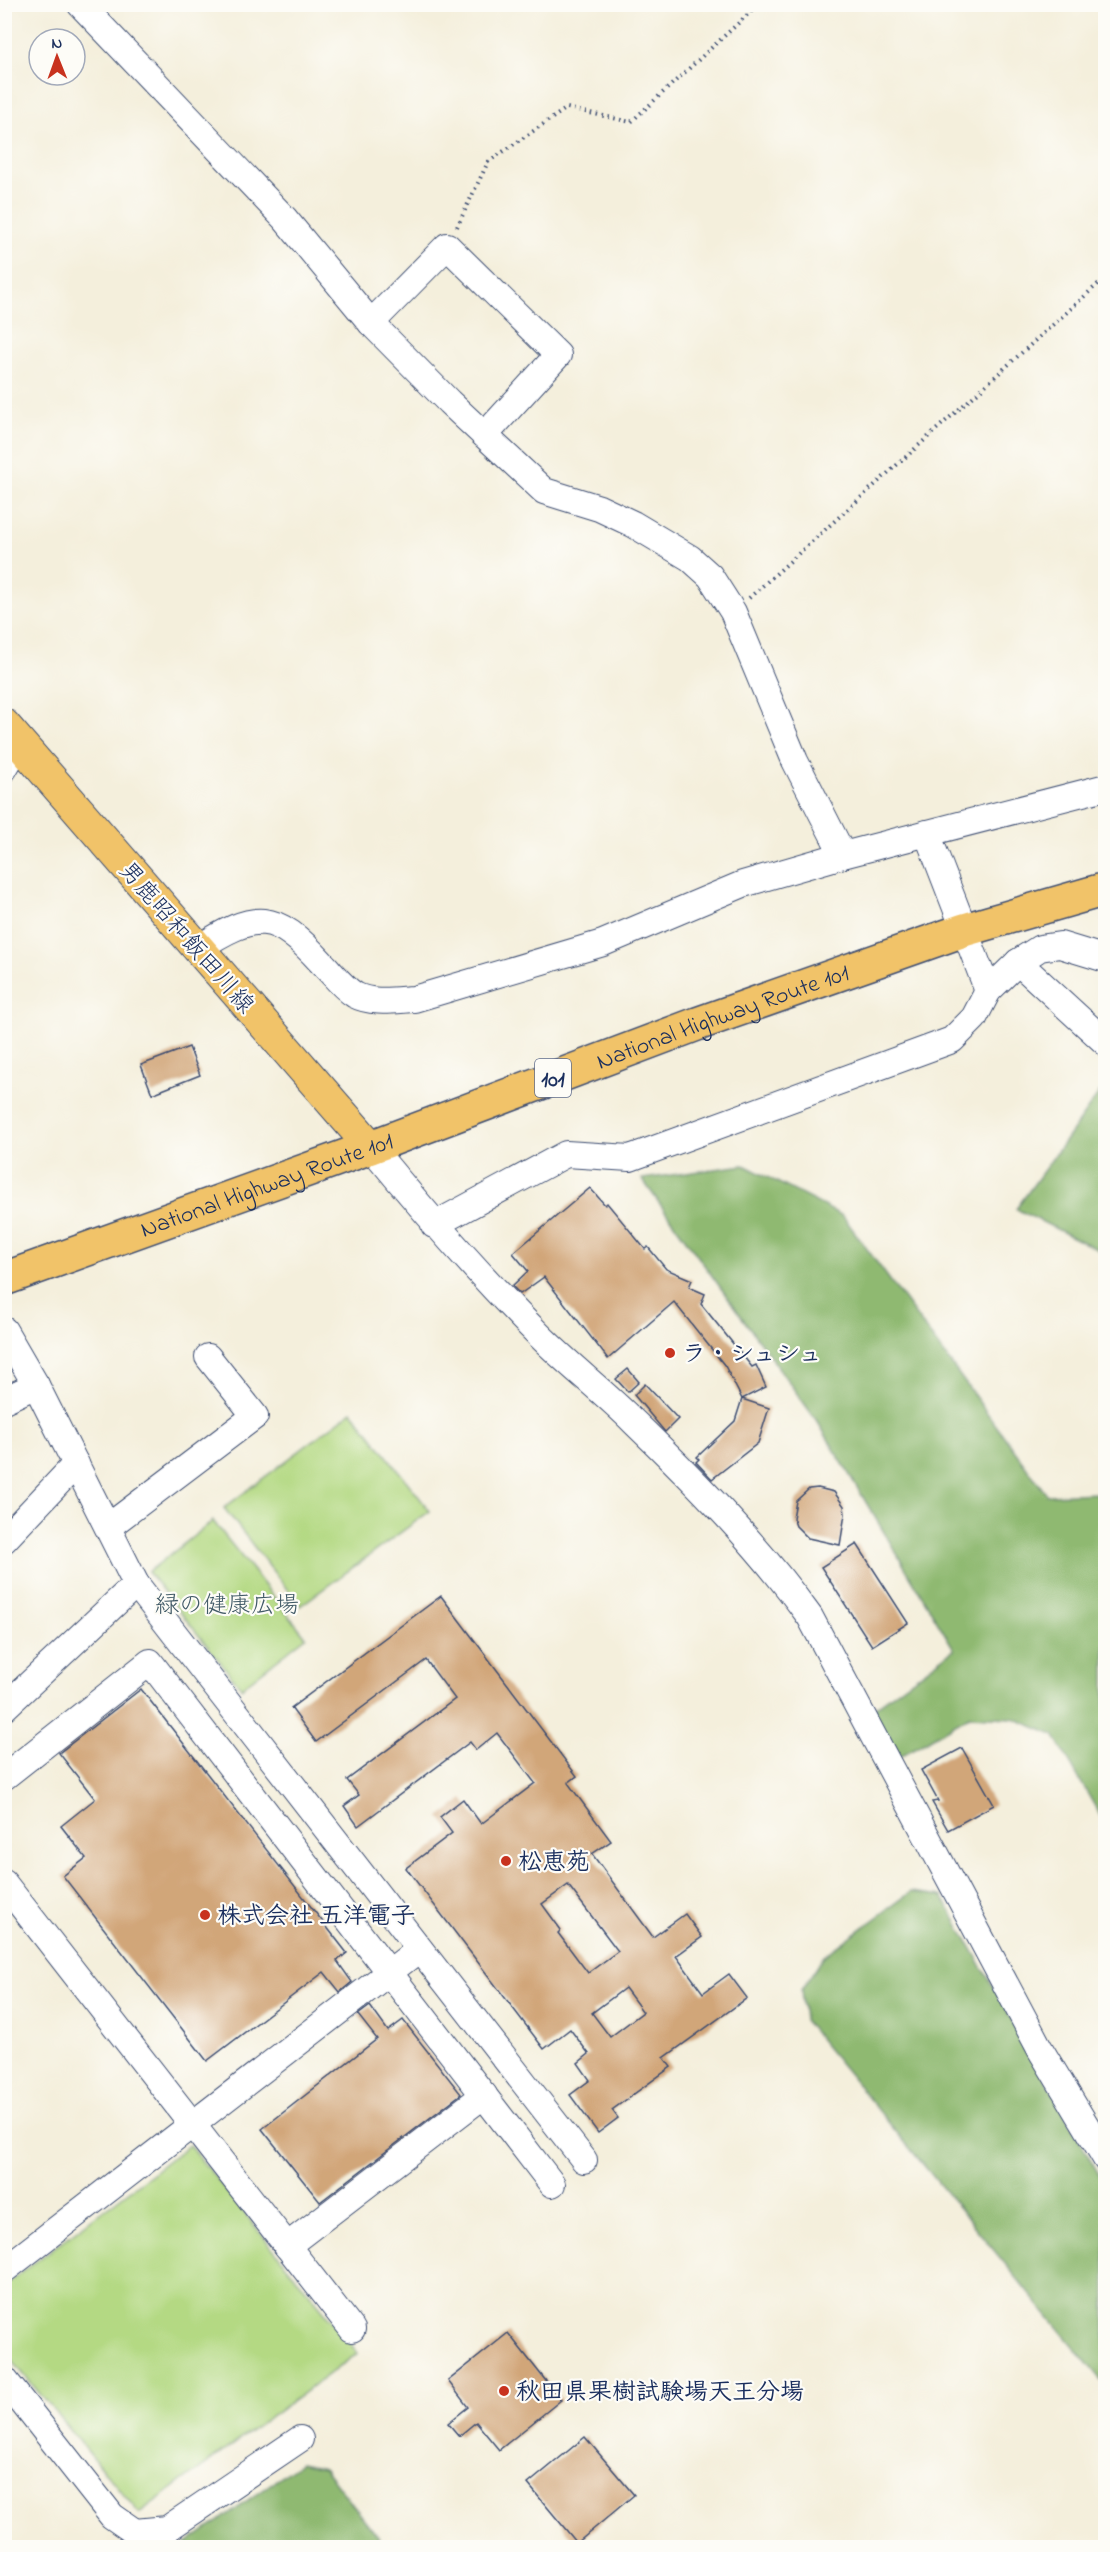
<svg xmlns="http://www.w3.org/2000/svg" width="1110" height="2552" font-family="'Indie Flower','Klee One',sans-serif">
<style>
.green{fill:#b4d983;stroke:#688470;stroke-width:1.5}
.forest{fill:#8fb971;stroke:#557468;stroke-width:1.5}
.building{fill:#d1a679;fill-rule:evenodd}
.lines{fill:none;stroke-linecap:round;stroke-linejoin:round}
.minor-casing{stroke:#3c4c71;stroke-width:28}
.major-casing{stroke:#3c4c71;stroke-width:34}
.highway-casing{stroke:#3c4c71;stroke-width:36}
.path{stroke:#3c4c71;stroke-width:4;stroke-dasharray:1.5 4.5;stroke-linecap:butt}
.minor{stroke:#fff;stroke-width:26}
.major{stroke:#f1c369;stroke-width:32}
.highway{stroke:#f1c369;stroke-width:33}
.poi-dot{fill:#c8321e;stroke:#fdfcf7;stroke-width:2}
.labels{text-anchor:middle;stroke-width:4.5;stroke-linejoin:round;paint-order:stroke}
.shield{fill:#fdfcf7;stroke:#5f6c8c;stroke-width:1.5}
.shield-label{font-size:22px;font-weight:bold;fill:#1b2f5e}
.street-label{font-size:24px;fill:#1b2f5e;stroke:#fdfcf7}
.poi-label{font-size:24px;font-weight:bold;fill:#1b2f5e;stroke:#fdfcf7;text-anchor:start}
.park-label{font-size:24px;fill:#415a67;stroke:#fdfcf7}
</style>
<rect width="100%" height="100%" fill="#fdfcf7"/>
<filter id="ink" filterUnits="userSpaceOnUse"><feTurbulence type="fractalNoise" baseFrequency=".0167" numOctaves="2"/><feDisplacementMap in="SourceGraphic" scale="12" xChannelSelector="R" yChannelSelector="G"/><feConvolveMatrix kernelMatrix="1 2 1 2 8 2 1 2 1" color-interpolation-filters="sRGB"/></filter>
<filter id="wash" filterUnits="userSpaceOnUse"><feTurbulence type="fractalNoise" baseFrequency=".008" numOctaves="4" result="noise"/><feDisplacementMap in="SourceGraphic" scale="24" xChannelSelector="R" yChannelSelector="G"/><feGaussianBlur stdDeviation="1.35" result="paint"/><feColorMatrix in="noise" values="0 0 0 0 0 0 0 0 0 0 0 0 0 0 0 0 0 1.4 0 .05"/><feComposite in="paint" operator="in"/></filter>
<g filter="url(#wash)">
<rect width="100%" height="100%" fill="#f4efdc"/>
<g class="green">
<path d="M352,1411L430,1511L300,1606L224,1508Z"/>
<path d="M213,1521L306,1637L241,1688L148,1572Z"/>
<path d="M189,2145L358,2353L139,2513L5,2352V2285Z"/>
</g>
<g class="forest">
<path d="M1105,1085L1106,1253H1105L1016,1209Z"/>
<path d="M744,1165L843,1216L1047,1495L1100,1493L1105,1485V1824L1054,1735L1013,1718L969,1716L899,1757L870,1711L954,1649L819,1424L642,1179Z"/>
<path d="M911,1892L942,1896L1105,2185V2385L804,2020L801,1990L823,1957Z"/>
<path d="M300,2463L324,2468L386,2547H182Z"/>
</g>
<g id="blocks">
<g class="building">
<path d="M189,1047L200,1075L152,1094L141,1065Z"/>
<path d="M590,1188L605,1205L607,1203L645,1249L648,1247L666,1269L692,1280L689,1287L705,1294L701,1304L752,1367L756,1365L766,1387L742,1399L725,1366L674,1302L608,1359L544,1277L520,1294L512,1286L528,1271L513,1253Z"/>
<path d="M628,1369L639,1382L628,1392L616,1379Z"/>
<path d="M645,1384L678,1419L665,1432L634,1395Z"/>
<path d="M742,1399L769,1408L758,1443L712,1479L696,1462L699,1459L697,1457L735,1421Z"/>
<path d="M818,1488L834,1492L844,1506L845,1514L840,1545L808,1538L796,1526L793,1518L796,1501L809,1489Z"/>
<path d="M857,1544L908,1623L872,1646L821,1567Z"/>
<path d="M441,1596L577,1776L568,1783L611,1841L592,1854L653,1937L685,1914L702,1937L676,1956L703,1993L729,1974L747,1998L664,2058L671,2067L612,2110L618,2118L598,2133L570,2095L590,2080L578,2063L589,2054L570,2029L544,2049L406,1868L452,1833L440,1817L463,1799L481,1824L535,1783L497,1733L476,1750L470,1742L358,1826L344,1806L359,1795L347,1780L455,1699L426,1660L316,1742L291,1708ZM568,1885L618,1951L588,1973L558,1933L561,1930L542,1904ZM625,1988L643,2012L610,2037L592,2013Z"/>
<path d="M141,1689L347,1953L337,1961L352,1982L340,1992L324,1972L207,2061L63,1876L86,1858L61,1826L95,1799L59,1753Z"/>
<path d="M962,1748L994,1805L948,1830L932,1802L938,1801L921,1770Z"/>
<path d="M370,2006L388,2031L403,2020L461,2094L320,2202L262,2129L377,2039L358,2015Z"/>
<path d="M508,2333L561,2400L499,2450L476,2422L459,2436L448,2423L468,2407L448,2381Z"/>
<path d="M585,2437L634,2495L577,2543L528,2484Z"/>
</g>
</g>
</g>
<g filter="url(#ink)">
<use href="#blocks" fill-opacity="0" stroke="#3c4c71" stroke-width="1.5"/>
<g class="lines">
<g class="minor-casing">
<g id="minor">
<path d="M80,4L285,219L371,323L449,402L544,491L599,508L633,524L690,558L710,576L733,612L795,761L843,855"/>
<path d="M371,323L447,246L558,355L485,435"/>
<path d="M4,769L20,742"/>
<path d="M927,833L988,991"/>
<path d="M197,949C256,911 274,910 322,963C332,973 342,987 355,995C372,1004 395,1000 414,999L603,943L743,884L843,855L1106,787"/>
<path d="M1018,962L1106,1043"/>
<path d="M371,1147C425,1213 480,1276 540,1336C570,1366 604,1392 634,1422C697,1483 759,1546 810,1617L1040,2049L1106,2159"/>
<path d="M434,1225L566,1154L630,1158L952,1040L974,1018L988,991L1018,962L1040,948L1060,945L1106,959"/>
<path d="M4,1330L36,1385L136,1584L584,2160"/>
<path d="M4,1400L36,1385"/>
<path d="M108,1527L255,1416L208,1357"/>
<path d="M4,1540L76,1464"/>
<path d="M4,1708L136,1584"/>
<path d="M4,1777L150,1662L552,2184"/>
<path d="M4,1883L352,2329"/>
<path d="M287,2246L484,2095"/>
<path d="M4,2270L418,1950"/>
<path d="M4,2379L112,2516L135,2532L167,2529L300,2439"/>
</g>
</g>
<g class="major-casing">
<path id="major" d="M4,725L371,1147"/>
</g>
<g class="highway-casing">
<g id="highway">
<path id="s1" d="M4,1279L371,1147L697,1024L964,930L1106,889"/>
</g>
</g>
<g class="path">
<path d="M457,227L488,162L567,108L631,122L759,4"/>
<path d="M749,598L1106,277"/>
</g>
<use href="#minor" class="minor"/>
<use href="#major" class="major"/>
<use href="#highway" class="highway"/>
</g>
</g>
<g class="poi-dot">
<circle cx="670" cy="1353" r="6"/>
<circle cx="506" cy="1861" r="6"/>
<circle cx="205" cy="1915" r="6"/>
<circle cx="504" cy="2391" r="6"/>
</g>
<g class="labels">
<rect class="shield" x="535" y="1059" width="36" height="38" rx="4.5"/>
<g class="shield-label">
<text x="553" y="1086">101</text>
</g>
<g class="street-label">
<text transform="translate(187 937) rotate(49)" y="8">男鹿昭和飯田川線</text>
<text dy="8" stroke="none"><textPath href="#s1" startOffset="765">National Highway Route 101</textPath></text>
<text dy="8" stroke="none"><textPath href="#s1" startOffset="279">National Highway Route 101</textPath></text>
</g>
<g class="poi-label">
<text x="682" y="1361">ラ・シュシュ</text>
<text x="518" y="1869">松恵苑</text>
<text x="217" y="1923">株式会社 五洋電子</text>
<text x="516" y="2399">秋田県果樹試験場天王分場</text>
</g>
<g class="park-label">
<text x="227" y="1612">緑の健康広場</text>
</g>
</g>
<rect width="1110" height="2552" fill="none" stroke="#fdfcf7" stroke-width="24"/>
<g transform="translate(57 57) rotate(359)"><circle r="28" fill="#fdfcf7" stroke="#a3aaba" stroke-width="1.5"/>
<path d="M0-4.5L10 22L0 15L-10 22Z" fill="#c8321e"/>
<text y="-9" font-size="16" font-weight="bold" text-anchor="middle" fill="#1b2f5e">N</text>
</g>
</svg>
